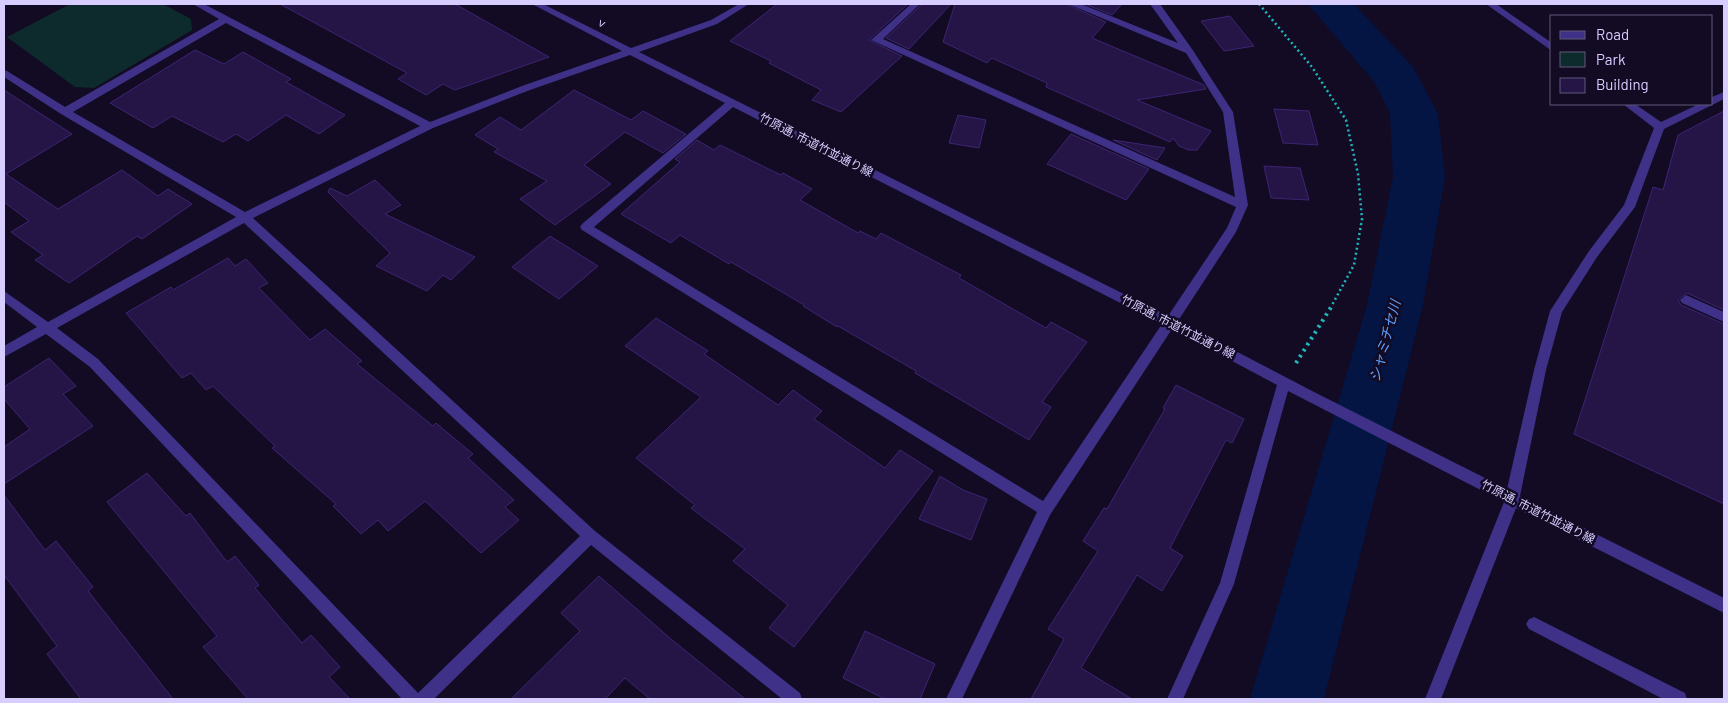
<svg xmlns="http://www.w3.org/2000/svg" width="1728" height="703" font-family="Barlow,'Noto Sans JP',sans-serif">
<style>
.green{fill:#0d2b2d}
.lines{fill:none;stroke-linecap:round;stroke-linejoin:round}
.river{fill:#041443;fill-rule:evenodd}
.building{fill:#241546;stroke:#3d2474}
.path-far1{stroke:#20b7bf;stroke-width:2.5;stroke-dasharray:2 3;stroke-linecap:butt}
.path{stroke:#20b7bf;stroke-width:4;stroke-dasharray:2.5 4.5;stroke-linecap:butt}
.minor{fill:#3e3187;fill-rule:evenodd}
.labels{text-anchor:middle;stroke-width:5;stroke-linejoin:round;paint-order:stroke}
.far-street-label{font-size:11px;fill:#d8cdff;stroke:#120b23}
.street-label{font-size:12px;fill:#d8cdff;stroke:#120b23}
.water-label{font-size:14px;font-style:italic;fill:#5ba0ff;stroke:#120b23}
</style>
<rect width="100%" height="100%" fill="#120b23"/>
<path class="green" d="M70,4H163L191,19L192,30L94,88L75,87L7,37Z"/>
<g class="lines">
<path class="river" d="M1308,4H1354L1413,67L1438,114L1445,177L1423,305L1324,699H1250L1367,305L1393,177L1390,114L1375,83Z"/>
</g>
<g class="building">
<path d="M280,4H455L549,57L455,90L443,84L426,95L398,79L407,73Z"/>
<path d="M777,4H908L869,40L902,56L841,112L812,100L821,90L769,63L771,61L730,41Z"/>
<path d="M922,4H951L909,49L886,38Z"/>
<path d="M955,4H1066L1106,22L1092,38L1204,85L1206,89L1137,100L1211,131L1197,150H1189L1179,146L1173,138L1170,142L1046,87L1047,83L992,58L987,63L943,42Z"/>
<path d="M1085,4H1122L1112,15Z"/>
<path d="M1230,16L1254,46L1224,51L1201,21Z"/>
<path d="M195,50L224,64L243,52L291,79L286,82L345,115L319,134L286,115L248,141L236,134L223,142L172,116L153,128L110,103Z"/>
<path d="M4,90L72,134L6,174L58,209L122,170L158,196L168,189L192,204L142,239L137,236L69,283L35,260L43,255L11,232L29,221L4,202Z"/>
<path d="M574,90L631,120L643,111L686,134L663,153L625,132L584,165L611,184L555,225L520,199L547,181L494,152L498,149L475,135L500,117L521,130Z"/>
<path d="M1274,109L1309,111L1318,145L1283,143Z"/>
<path d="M1724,111V310L1687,293L1678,300L1681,305L1724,324V504L1574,434L1653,187L1663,190L1678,135Z"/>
<path d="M958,115L986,120L979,148L949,143Z"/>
<path d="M1071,134L1149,169L1126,200L1047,164Z"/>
<path d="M697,140L714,150L720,145L781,175L783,173L812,189L800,200L858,233L860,231L876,239L881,233L961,275L959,278L1046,328L1051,322L1087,342L1042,402L1051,407L1029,440L915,373L916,371L838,326L837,327L803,306L804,305L731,262L729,264L680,235L671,243L621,214L680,162L675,159Z"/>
<path d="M1113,140L1165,148L1157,160Z"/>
<path d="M1264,166L1300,168L1309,200L1271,198Z"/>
<path d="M375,180L401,205L385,214L475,257L451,280L443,275L427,291L376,266L390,253L328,192L330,188L347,196Z"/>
<path d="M550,236L598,266L559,299L512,267Z"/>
<path d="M228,258L235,266L246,259L268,283L259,288L310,340L325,329L362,361L357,364L433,426L436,423L473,454L468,458L514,500L505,507L519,520L481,553L425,501L388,531L378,520L361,534L333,506L336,504L272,448L275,446L213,386L206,390L191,373L182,378L126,313L171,287L173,290Z"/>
<path d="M656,318L708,351L704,354L778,405L793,390L822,411L814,419L885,468L900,450L933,471L794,647L769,628L788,605L733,561L745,549L691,508L695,505L636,458L701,397L625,346Z"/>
<path d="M49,358L76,386L63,394L93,426L4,484V447L30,429L4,399V387Z"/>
<path d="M1176,385L1244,419L1232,443L1226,440L1170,548L1183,556L1162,591L1137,575L1081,668L1132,699H1031L1064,639L1048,629L1098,551L1083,541L1104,508L1107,509L1165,409L1163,408Z"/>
<path d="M147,473L186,516L190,513L227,562L235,556L259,585L255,588L302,643L311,635L340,667L329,677L350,699H248L203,647L217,636L107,502Z"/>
<path d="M940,476L963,490L987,499L971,540L919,519Z"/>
<path d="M4,495L45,550L56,541L93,587L88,591L173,699H81L47,654L57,646L4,575Z"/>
<path d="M599,576L671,639L745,699H650L625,678L605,699H511L580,631L561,613Z"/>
<path d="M865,631L935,664L920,699H885L843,678Z"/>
</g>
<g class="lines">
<path class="path-far1" d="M1259,4L1312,67L1346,120L1358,174L1362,219L1354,265L1332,305"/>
<path class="path" d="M1296,363L1333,304"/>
<g class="minor">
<path d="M193,4H204L430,122L522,86L622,51L532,4H543L631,48L711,20L739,4H749L717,24L639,52L1168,316L1227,228L1236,207L871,40L911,4H920L883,39L1235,197L1223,112L1186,53L1068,4H1081L1178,43L1150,4H1160L1192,49L1233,112L1248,205L1236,232L1178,321L1316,393L1507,489L1534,370L1550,311L1589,251L1624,205L1654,128L1623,104H1635L1661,122L1699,104H1712V97L1724,92V99L1664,129L1635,207L1597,257L1562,312L1546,370L1520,496L1724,598V613L1516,508L1441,699H1425L1504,502L1288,391L1234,584L1183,699H1167L1220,583L1277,385L1172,329L1050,515L962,699H946L1037,512L582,230L580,227L582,224L725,103L630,55L530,90L433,128L253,218L595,531L800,693L802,699H782L591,545L434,699H402L90,367L46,334L4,357V346L37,327L4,302V291L48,322L236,217L61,114L4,77V70L7,71L65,107L219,19ZM226,23L420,126L245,212L73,112ZM733,107L1162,324L1043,501L594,227ZM244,223L580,536L418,693L98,359L57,328Z"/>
<path d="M1486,4H1496L1552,43V51Z"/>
<path d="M1686,295L1724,312V322L1682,303L1680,300Z"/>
<path d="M1534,617L1685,693L1687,699H1663L1529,629L1526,624L1529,619Z"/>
</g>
</g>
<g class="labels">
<g class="far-street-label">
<text transform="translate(602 23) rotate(27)" y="4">ｖ</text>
</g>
<g class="street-label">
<text transform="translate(816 145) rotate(27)" y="4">竹原通, 市道竹並通り線</text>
<text transform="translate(1178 327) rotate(27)" y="4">竹原通, 市道竹並通り線</text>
<text transform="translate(1538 512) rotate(27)" y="4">竹原通, 市道竹並通り線</text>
</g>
<g class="water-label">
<text transform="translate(1385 341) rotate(-75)" y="5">シャミチセ川</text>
</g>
</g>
<rect width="1728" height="703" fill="none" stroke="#d8cdff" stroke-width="10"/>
<rect x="1550" y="15" width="162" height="90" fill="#120b23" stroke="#61597b"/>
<rect x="1560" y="31" width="25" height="8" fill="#3e3187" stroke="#61597b"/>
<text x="1596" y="40" font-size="15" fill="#d8cdff">Road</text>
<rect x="1560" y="52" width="25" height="15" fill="#0d2b2d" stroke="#61597b"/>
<text x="1596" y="65" font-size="15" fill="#d8cdff">Park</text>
<rect x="1560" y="78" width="25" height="15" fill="#241546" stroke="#61597b"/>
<text x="1596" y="90" font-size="15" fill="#d8cdff">Building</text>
</svg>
